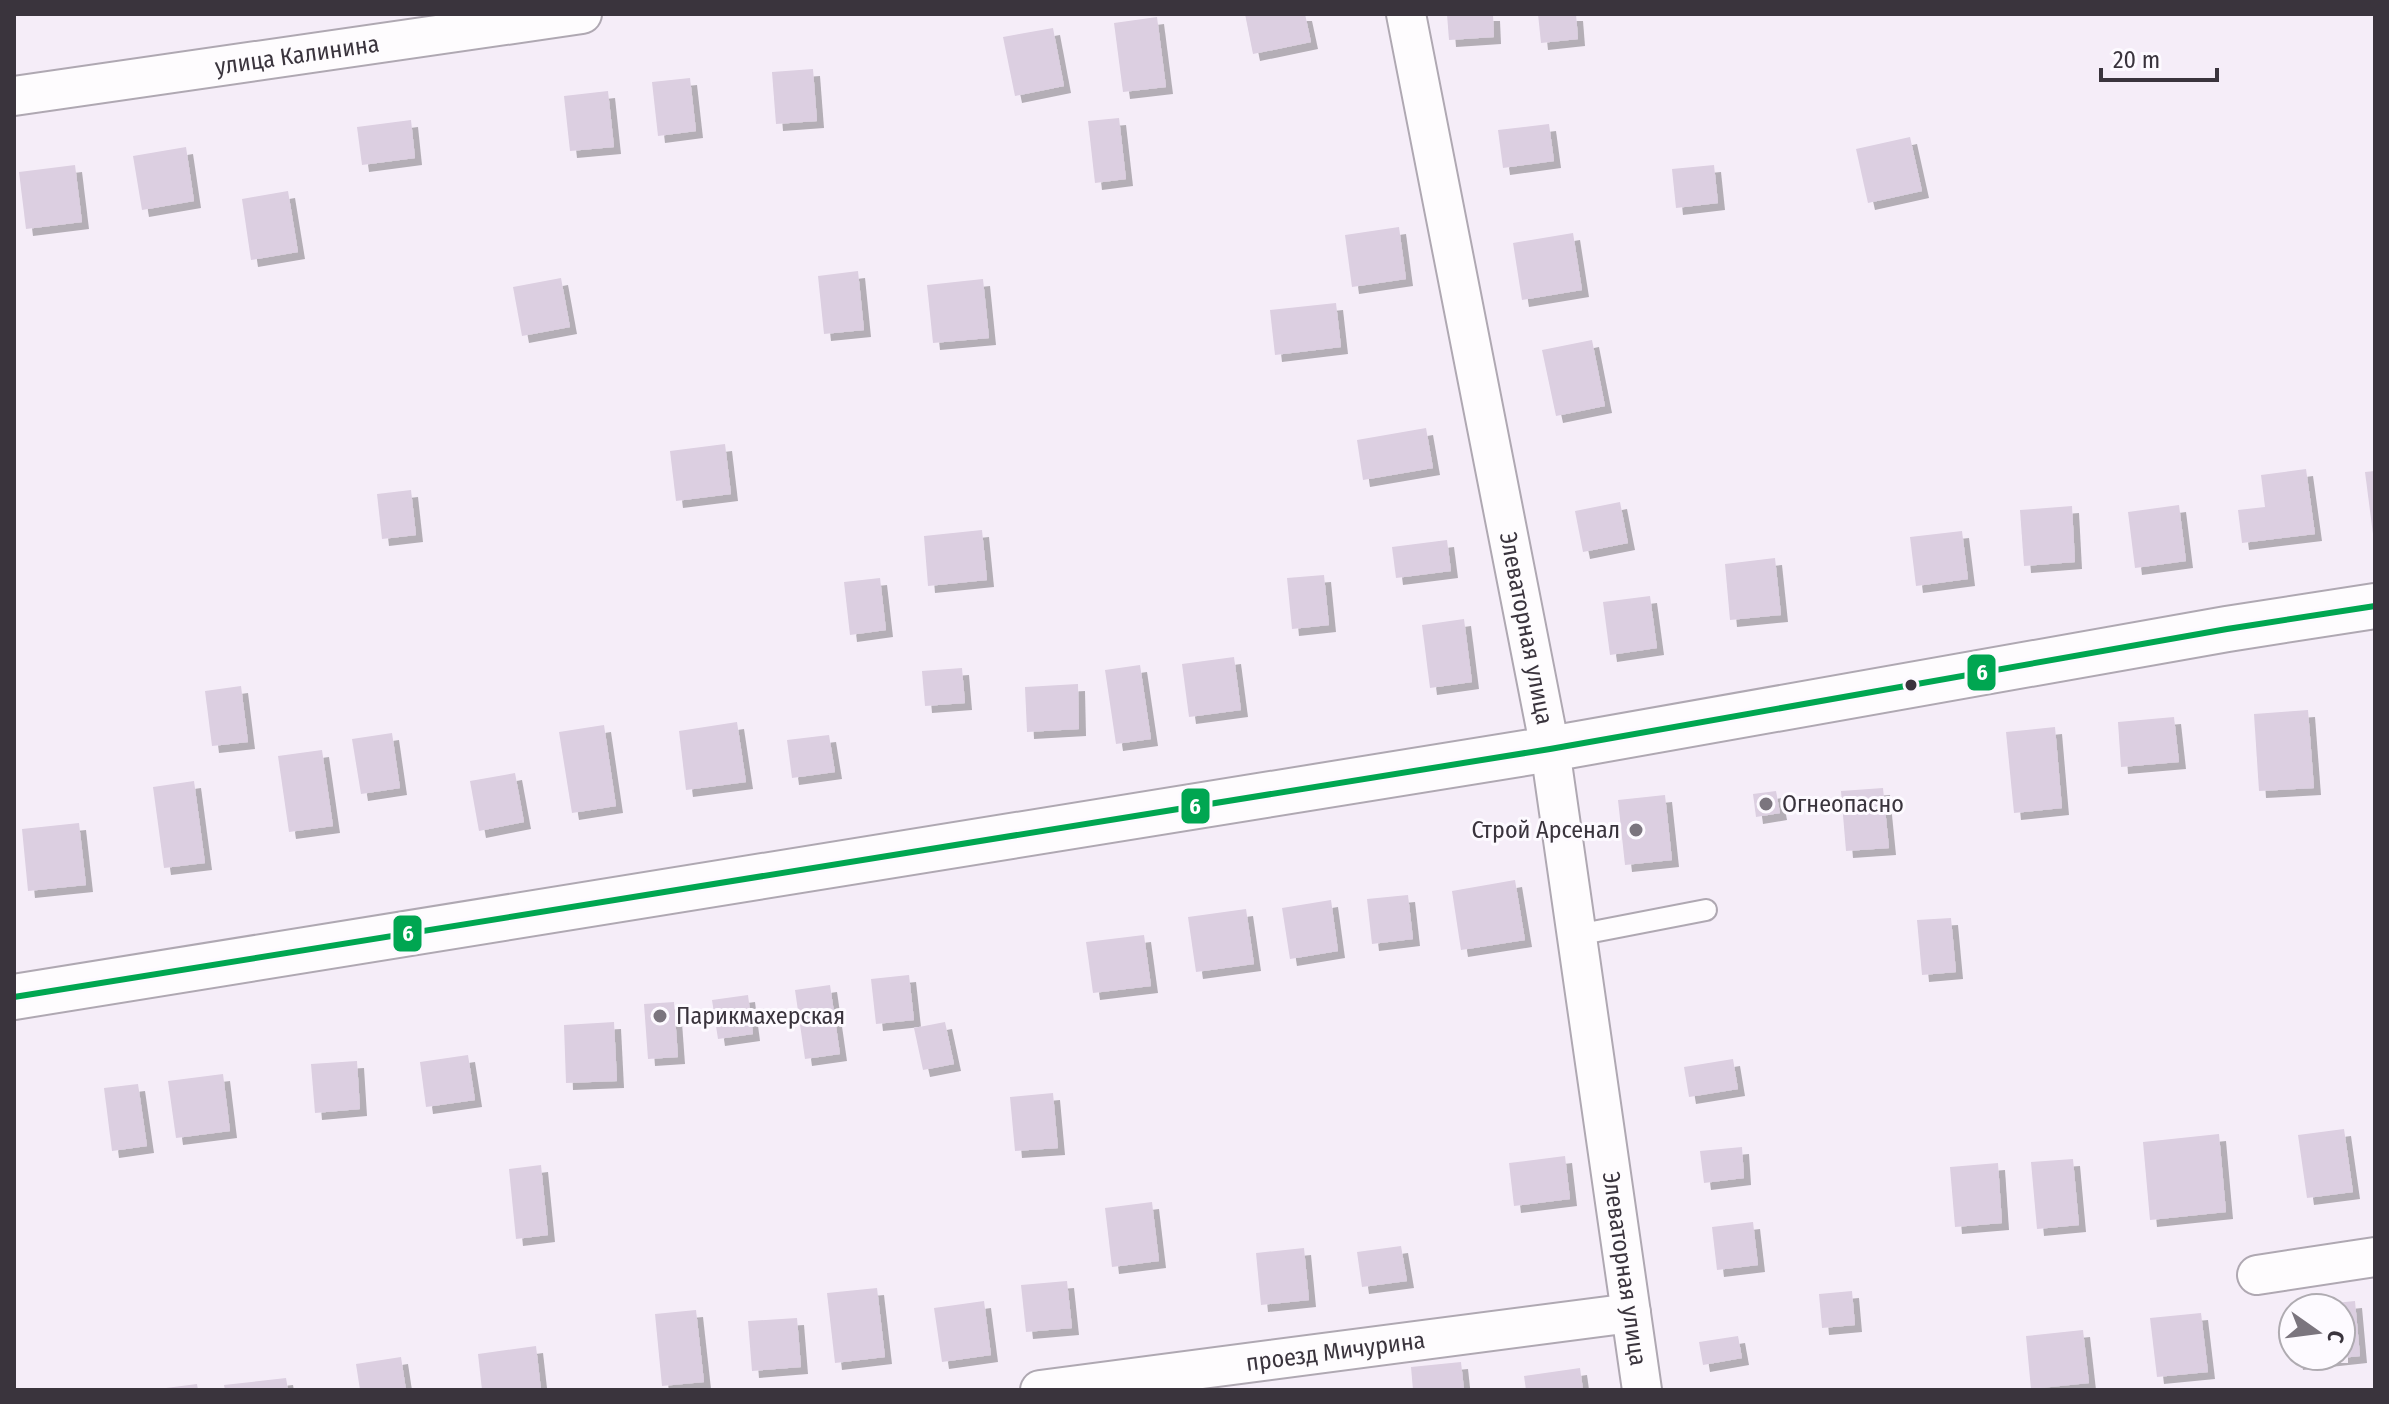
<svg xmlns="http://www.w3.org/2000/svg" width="2389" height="1404" font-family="'Fira Sans Condensed',sans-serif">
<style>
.building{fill:#dccfe1;filter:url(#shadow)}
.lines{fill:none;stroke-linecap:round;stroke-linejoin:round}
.service-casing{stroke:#afa8b2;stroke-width:24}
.minor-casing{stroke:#afa8b2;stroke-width:42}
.tertiary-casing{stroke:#afa8b2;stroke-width:48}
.service{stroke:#fefcfe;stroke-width:20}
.minor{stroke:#fefcfe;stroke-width:38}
.tertiary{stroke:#fefcfe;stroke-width:44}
.bus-1-casing{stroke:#fdfaff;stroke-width:12}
.bus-1{stroke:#00a651;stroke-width:6}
.bus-dot{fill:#3a343d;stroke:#fdfaff;stroke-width:3}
.poi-dot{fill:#7b757e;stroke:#fdfaff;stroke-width:3}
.labels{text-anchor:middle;stroke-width:6;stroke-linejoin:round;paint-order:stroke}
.street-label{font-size:24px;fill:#3a343d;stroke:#fdfaff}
.poi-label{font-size:24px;fill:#3a343d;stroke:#fdfaff;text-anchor:start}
.line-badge{stroke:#fdfaff;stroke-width:3}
.badge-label{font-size:22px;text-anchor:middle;font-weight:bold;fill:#fff}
</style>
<defs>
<filter id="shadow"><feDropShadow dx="7" dy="7" stdDeviation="0" flood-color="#0004"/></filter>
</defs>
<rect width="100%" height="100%" fill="#f5edf8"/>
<g class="building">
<path d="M1245,14H1305L1311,42L1253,54Z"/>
<path d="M1447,14H1493L1494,37L1449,40Z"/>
<path d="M1538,14H1576L1578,39L1541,43Z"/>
<path d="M1157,17L1166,87L1123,92L1114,23Z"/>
<path d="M1053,28L1064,86L1015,96L1003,37Z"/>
<path d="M813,69L817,121L776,124L772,72Z"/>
<path d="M690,78L696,131L658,136L652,82Z"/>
<path d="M608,91L614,147L570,151L564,96Z"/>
<path d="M1119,118L1126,179L1095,183L1088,121Z"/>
<path d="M411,120L415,158L362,165L357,127Z"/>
<path d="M1549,124L1554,161L1503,168L1498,130Z"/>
<path d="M1910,137L1922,191L1868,203L1856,149Z"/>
<path d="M186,147L194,201L142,210L133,156Z"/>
<path d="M75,165L82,222L26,229L19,172Z"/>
<path d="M1714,165L1718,203L1676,208L1672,169Z"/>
<path d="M288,191L298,252L251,260L242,199Z"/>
<path d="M1399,227L1406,279L1352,287L1345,235Z"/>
<path d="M1573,233L1582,290L1522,300L1513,243Z"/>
<path d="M858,271L864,330L824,334L818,276Z"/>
<path d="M561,278L570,327L522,336L513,287Z"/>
<path d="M983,279L989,338L933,343L927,285Z"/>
<path d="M1336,303L1341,347L1275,355L1270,310Z"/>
<path d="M1592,340L1605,406L1556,416L1542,350Z"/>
<path d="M1426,428L1433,468L1363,480L1357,440Z"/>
<path d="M725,444L731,494L676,501L670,451Z"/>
<path d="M2306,469L2315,534L2242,543L2238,510L2265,507L2261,475Z"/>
<path d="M2375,471V534H2373L2365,472Z"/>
<path d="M411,490L416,535L382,539L377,494Z"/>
<path d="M1620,502L1628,543L1583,552L1575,511Z"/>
<path d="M2179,505L2186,561L2135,568L2128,512Z"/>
<path d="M2072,506L2075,562L2024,566L2020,510Z"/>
<path d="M982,530L987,580L928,586L924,536Z"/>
<path d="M1962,531L1968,579L1916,586L1910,537Z"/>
<path d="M1447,540L1451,571L1396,578L1392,547Z"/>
<path d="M1775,558L1781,615L1730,620L1725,564Z"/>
<path d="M1324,575L1329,625L1292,629L1287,578Z"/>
<path d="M880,578L886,630L850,635L844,582Z"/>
<path d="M1650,596L1657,648L1610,655L1603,602Z"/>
<path d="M1464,619L1472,682L1430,688L1422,625Z"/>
<path d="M1234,657L1241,710L1189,717L1182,664Z"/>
<path d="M1140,665L1151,739L1116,744L1105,670Z"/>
<path d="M962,668L965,703L925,706L922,671Z"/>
<path d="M1078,684L1079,729L1027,732L1025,687Z"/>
<path d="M241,686L248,742L212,746L205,691Z"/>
<path d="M2308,710L2314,788L2259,791L2254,714Z"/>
<path d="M2174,717L2179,762L2121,767L2118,722Z"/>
<path d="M737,722L746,782L686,790L679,731Z"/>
<path d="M604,725L616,806L572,813L559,732Z"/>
<path d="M2055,727L2062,808L2014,813L2006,732Z"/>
<path d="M392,733L400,788L361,794L352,739Z"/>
<path d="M829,735L835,772L792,778L787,740Z"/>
<path d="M322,750L333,826L289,832L278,756Z"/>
<path d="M515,773L524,822L479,831L470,781Z"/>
<path d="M194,781L205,863L164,868L153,787Z"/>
<path d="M1883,788L1889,848L1846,851L1841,791Z"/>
<path d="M1776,791L1780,813L1756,817L1753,794Z"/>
<path d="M1665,795L1672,860L1625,865L1618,800Z"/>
<path d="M79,823L86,885L28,891L22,829Z"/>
<path d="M1515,880L1525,940L1461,950L1452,891Z"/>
<path d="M1408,895L1413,939L1372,944L1367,899Z"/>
<path d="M1331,900L1338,951L1290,959L1282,908Z"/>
<path d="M1246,909L1254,964L1196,972L1188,917Z"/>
<path d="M1951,918L1956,972L1922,975L1917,920Z"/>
<path d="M1144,935L1151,986L1093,993L1086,942Z"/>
<path d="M909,975L914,1020L876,1024L871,979Z"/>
<path d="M830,985L840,1054L805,1059L795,990Z"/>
<path d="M748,995L753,1034L718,1039L712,1000Z"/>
<path d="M674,1002L678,1057L648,1059L644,1004Z"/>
<path d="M614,1022L617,1081L566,1083L564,1025Z"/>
<path d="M945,1022L954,1064L923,1070L914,1028Z"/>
<path d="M468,1055L475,1100L426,1107L420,1062Z"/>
<path d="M1733,1059L1738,1089L1689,1097L1684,1067Z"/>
<path d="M357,1061L360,1109L315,1113L311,1064Z"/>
<path d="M223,1074L230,1131L176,1138L168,1081Z"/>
<path d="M138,1084L147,1146L112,1151L104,1088Z"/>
<path d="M1053,1093L1058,1148L1015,1151L1010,1097Z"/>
<path d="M2344,1129L2353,1192L2307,1198L2298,1135Z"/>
<path d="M2219,1134L2226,1212L2150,1220L2143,1142Z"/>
<path d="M1742,1147L1744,1178L1704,1183L1700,1151Z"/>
<path d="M1565,1156L1570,1199L1514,1206L1509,1163Z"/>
<path d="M2073,1159L2079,1225L2037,1229L2031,1162Z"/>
<path d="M1998,1163L2002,1223L1955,1227L1950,1167Z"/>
<path d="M541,1165L548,1235L516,1239L509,1169Z"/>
<path d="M1152,1202L1159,1261L1112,1267L1105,1208Z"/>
<path d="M1753,1222L1758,1265L1717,1270L1712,1227Z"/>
<path d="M1401,1246L1407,1281L1362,1287L1357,1252Z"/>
<path d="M1304,1248L1309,1300L1261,1305L1256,1253Z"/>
<path d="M1067,1281L1072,1328L1026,1332L1021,1285Z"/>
<path d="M877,1288L885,1357L835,1363L827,1293Z"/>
<path d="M1852,1291L1855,1325L1822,1328L1819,1294Z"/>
<path d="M984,1301L991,1355L942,1362L934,1308Z"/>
<path d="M2355,1301L2360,1356L2296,1363L2295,1356H2341V1308H2305V1306Z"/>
<path d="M696,1310L704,1382L662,1386L655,1314Z"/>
<path d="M2201,1313L2208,1372L2157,1377L2150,1318Z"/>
<path d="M797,1318L801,1367L752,1371L748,1321Z"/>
<path d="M2083,1330L2089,1383L2031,1389L2026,1336Z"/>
<path d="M1738,1336L1742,1358L1703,1365L1699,1342Z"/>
<path d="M536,1346L541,1390H482L478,1354Z"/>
<path d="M401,1357L406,1390H360L356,1364Z"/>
<path d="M1461,1362L1464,1390H1413L1411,1367Z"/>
<path d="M1580,1368L1583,1390H1526L1524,1376Z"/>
<path d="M286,1378L288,1390H225L224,1385Z"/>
<path d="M197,1384L198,1390H166V1388Z"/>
</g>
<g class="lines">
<g class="service-casing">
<path id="service" d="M1577,935L1706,910"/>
</g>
<g class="minor-casing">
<g id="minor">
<path id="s1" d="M1406,14L1550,749L1642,1390"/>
<path id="s2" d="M14,96L582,14"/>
<path d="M2257,1275L2375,1257"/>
<path id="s3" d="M1040,1390L1631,1313"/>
</g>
</g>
<g class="tertiary-casing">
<path id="tertiary" d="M14,997L1550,749L2227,629L2375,606"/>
</g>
<use href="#service" class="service"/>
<use href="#minor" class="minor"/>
<use href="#tertiary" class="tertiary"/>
<g class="bus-1-casing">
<path id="bus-1" d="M14,997L1550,749L2227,629L2375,606"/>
</g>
<use href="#bus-1" class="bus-1"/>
</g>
<circle class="bus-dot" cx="1911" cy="685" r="7"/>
<g class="poi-dot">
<circle cx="1766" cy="804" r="8"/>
<circle cx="1636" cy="830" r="8"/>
<circle cx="660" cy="1016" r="8"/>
</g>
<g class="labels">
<g class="street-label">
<text dy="8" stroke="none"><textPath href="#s2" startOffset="286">улица Калинина</textPath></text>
<text dy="8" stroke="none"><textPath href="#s1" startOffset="626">Элеваторная улица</textPath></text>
<text dy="8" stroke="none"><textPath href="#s1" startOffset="1274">Элеваторная улица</textPath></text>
<text dy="8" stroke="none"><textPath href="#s3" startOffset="298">проезд Мичурина</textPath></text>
</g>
<g class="poi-label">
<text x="1782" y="812">Огнеопасно</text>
<text x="1620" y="838" text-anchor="end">Строй Арсенал</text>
<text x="676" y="1024">Парикмахерская</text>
</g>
</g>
<g class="line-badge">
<rect x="1966" y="653" width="31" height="39" rx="8" fill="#00a651"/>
<rect x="1180" y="787" width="31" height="38" rx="8" fill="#00a651"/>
<rect x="392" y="914" width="31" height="39" rx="8" fill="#00a651"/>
</g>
<g class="badge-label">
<text x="1982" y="680">6</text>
<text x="1195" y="814">6</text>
<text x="408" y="941">6</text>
</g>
<rect width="2389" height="1404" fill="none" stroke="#3a343d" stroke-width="32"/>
<g transform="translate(2317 1332) rotate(104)"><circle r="38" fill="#fdfaff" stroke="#afabb1" stroke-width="2"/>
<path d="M0-6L14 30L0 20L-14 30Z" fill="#7b757e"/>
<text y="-12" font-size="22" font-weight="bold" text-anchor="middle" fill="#3a343d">С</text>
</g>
<path d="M2101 68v12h116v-12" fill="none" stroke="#3a343d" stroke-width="4"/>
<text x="2113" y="68" font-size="24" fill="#3a343d" stroke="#fdfaff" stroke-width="6" paint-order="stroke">20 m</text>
</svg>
